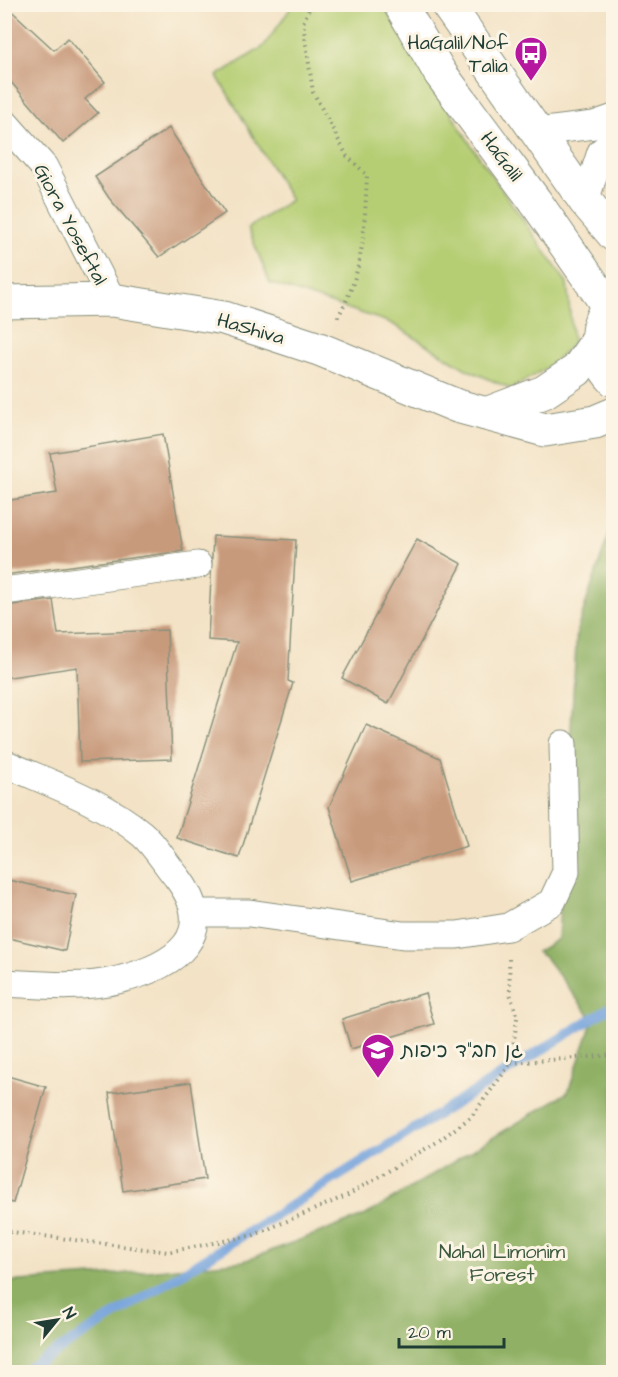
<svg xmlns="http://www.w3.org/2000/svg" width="618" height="1377" font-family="'Architects Daughter','Playpen Sans Hebrew',sans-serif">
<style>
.green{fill:#b5ce73;stroke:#6a8654;stroke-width:1.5}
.forest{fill:#90b165;stroke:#58774c;stroke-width:1.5}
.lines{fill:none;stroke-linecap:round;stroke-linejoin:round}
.stream{stroke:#73a2dc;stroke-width:10}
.building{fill:#c89a7b}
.minor-casing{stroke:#89907c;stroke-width:29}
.tertiary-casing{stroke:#89907c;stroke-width:35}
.secondary-casing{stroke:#89907c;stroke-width:35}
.path{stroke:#89907c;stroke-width:4;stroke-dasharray:1.5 4.5;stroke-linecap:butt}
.minor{stroke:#fff;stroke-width:27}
.tertiary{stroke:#fff;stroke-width:33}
.secondary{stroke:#fff;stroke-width:33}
.labels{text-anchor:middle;stroke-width:6;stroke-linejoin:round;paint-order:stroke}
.poi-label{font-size:20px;fill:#1f3d34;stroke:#fcf5e5;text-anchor:end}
.street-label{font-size:20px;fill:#1f3d34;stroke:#fcf5e5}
.park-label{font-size:20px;fill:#3d5a41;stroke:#fcf5e5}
</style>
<rect width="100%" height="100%" fill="#fcf5e5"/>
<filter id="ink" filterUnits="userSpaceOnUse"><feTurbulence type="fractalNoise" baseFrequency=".0167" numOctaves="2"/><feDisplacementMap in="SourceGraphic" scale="12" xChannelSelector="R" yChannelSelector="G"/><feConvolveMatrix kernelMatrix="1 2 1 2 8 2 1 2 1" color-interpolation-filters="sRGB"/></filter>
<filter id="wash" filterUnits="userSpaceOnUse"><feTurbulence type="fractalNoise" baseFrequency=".008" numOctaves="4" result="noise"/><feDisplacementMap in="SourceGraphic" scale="24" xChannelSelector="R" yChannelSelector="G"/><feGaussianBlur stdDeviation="1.35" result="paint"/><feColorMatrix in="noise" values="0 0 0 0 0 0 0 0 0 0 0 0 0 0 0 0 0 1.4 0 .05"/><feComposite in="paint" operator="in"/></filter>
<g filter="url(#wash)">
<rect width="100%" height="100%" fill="#f3e2c5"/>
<path class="green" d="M293,5H383L471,145L567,283L573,343L550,366L511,389L466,369L391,323L270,283L248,228L291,200L217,76L263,47Z"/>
<path class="forest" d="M613,522V1372H5V1282L109,1275L244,1261L366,1215L568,1092L593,1020L545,957L537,952L558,939L577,630Z"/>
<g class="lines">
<path class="stream" d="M23,1372L614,1005"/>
</g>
<g id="blocks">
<g class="building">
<path d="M4,4L54,50L68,38L105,82L85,99L98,113L63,143L4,74Z"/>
<path d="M169,128L225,213L159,257L109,198L95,177Z"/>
<path d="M163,434L183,551L4,575V501L57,493L50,453Z"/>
<path d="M213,536L296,540L288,681L293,683L239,858L177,838L237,642L208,640Z"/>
<path d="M417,539L462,564L388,704L342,678Z"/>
<path d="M53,600L58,634L167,630L172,759L80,762L77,667L4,678V606Z"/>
<path d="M366,725L440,758L467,846L352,881L329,807Z"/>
<path d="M4,879L76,895L65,951L4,937Z"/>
<path d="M425,993L434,1024L351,1049L342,1019Z"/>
<path d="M4,1075L46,1087L13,1203L4,1201Z"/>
<path d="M191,1082L205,1179L123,1191L109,1093Z"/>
</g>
</g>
</g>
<g filter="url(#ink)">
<use href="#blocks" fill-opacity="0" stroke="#89907c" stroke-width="1.5"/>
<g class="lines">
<g class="minor-casing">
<g id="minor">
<path d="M4,122L44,167L112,300"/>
<path d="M537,132L594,125L614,118"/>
<path d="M585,201L601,152L614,142"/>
<path d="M4,591L198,565"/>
<path d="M4,763C51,784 102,801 142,834C155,845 165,863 176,876C222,935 175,966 118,980C82,989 41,985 4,983"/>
<path d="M195,913H249L403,935H457L508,927L552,902L566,872L563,744"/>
</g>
</g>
<g class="tertiary-casing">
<g id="tertiary">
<path d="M4,302L112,300L224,318L319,349L457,406L545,430L595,422L614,414"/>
<path d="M486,414L544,392L577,370L597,341"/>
</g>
</g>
<g class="secondary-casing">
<g id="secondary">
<path d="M400,4L440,73L535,201L608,306"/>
<path d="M447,4L585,201L614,235"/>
<path d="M614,300C592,322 592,358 614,380"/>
</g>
</g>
<g class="path">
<path d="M311,4L303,23L313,92L347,156L367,175C364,231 365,271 336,320"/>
<path d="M511,1063L614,1055"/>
<path d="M4,1231L168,1252L254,1235L346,1196L437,1142L471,1117L511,1063L517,1018L510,993L509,958"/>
</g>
<use href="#minor" class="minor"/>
<use href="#tertiary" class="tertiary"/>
<use href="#secondary" class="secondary"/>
</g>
</g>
<defs>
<g id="bus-pin" transform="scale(1.725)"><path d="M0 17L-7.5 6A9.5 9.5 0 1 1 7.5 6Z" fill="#b5179e" stroke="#fcf5e5"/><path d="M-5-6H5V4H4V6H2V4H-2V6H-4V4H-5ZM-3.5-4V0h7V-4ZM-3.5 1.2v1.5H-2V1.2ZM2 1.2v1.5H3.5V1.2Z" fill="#fff"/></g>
<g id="school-pin" transform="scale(1.725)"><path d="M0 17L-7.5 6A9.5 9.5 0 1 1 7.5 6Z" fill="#b5179e" stroke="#fcf5e5"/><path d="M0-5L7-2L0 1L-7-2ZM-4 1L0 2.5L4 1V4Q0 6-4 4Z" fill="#fff"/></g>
</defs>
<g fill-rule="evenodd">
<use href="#bus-pin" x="531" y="53"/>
<use href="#school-pin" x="378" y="1050"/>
</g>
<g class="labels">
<g class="poi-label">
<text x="508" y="49">HaGalil/Nof<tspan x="508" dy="23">Talia</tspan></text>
<text x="401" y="1057" text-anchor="start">גן חב"ד כיפות</text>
</g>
<g class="street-label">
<text transform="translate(502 156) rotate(53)" y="7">HaGalil</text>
<text transform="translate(71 224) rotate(62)" y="7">Giora Yoseftal</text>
<text transform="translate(251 328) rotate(16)" y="7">HaShiva</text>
</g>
<g class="park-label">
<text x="502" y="1258">Nahal Limonim<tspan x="502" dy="23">Forest</tspan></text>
</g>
</g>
<rect width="618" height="1377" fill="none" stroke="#fcf5e5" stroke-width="24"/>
<g transform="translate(57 1320) rotate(60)" stroke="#fcf5e5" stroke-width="4.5" paint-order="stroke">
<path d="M0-4.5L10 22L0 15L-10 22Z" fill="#1f3d34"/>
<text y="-9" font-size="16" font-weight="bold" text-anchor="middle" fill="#1f3d34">N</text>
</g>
<path d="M399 1338v9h105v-9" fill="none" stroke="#1f3d34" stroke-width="3"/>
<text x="408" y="1338" font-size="18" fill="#1f3d34" stroke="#fcf5e5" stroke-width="4.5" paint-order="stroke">20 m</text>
</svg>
